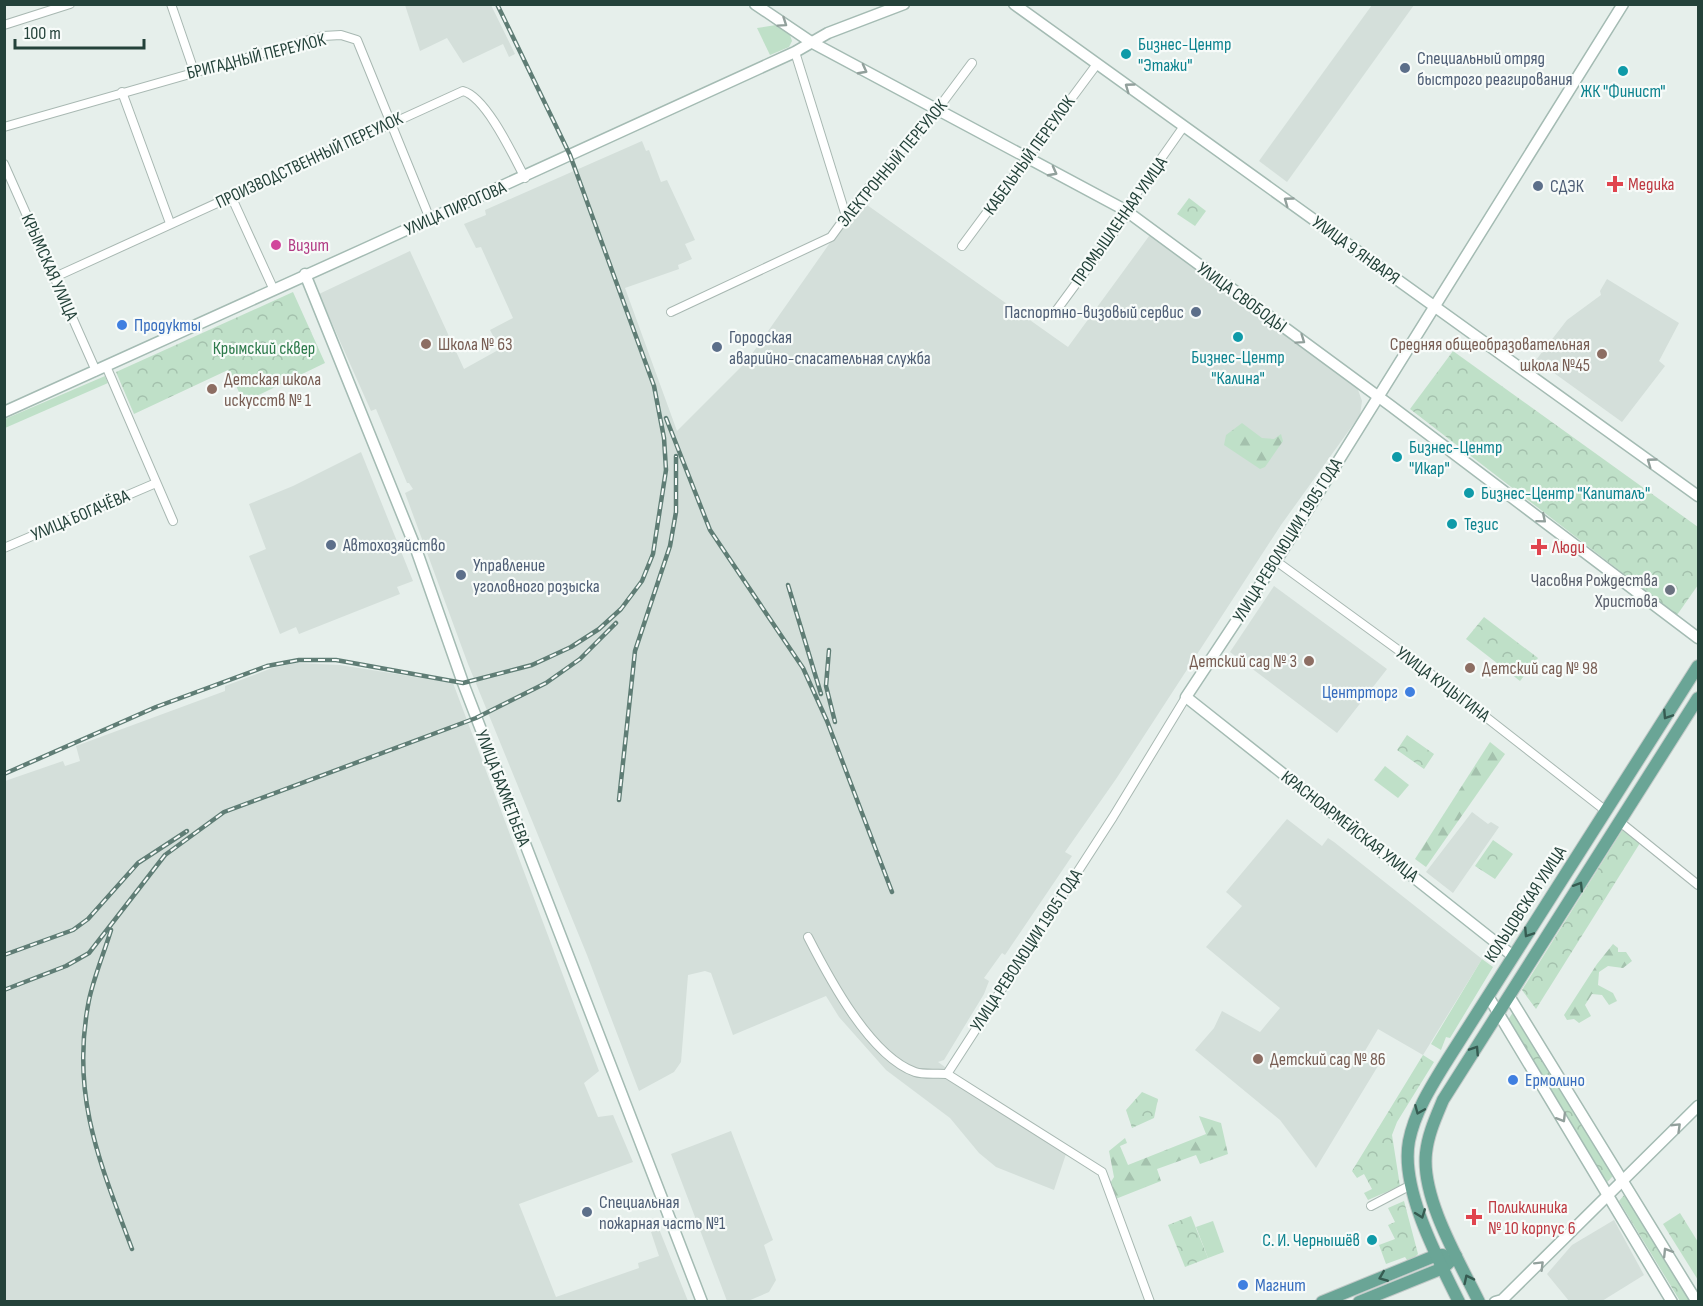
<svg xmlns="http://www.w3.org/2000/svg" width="1703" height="1306" font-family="'Sofia Sans Condensed',sans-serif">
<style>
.built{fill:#d4dfda}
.grass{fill:#bfe0c8}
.forest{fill:url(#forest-firs)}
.park{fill:url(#park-crowns)}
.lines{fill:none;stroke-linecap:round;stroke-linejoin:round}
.street-casing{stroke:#a8b8b2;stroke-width:10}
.secondary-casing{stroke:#a4bbb3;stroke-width:13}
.primary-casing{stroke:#c2cac8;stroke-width:14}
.street{stroke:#fff;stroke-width:8}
.secondary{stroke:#fff;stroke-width:10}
.primary{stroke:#6aa596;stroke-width:12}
.rail-casing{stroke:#5f7d75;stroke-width:4.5}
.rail{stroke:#f7fbf9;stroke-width:2;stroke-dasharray:7;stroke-linecap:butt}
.oneway{stroke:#92a09c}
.oneway2{stroke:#365b51}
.culture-dot{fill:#0f9aa8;stroke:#f7fbf9;stroke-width:2}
.service-dot{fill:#5c6f8a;stroke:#f7fbf9;stroke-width:2}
.health-dot{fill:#e0444e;stroke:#f7fbf9;stroke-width:2}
.hotel-dot{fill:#d1479c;stroke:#f7fbf9;stroke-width:2}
.shop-dot{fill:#3f7fe0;stroke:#f7fbf9;stroke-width:2}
.education-dot{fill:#8d6e63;stroke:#f7fbf9;stroke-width:2}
.worship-dot{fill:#6b7280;stroke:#f7fbf9;stroke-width:2}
.labels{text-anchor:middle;stroke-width:4.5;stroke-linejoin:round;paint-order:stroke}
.culture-label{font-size:18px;fill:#0d838f;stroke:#f7fbf9;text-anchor:start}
.street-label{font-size:18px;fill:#24423a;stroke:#f7fbf9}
.service-label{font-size:18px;fill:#4e5e75;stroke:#f7fbf9;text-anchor:start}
.health-label{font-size:18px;fill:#be3a42;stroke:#f7fbf9;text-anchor:start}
.hotel-label{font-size:18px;fill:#b23c85;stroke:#f7fbf9;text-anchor:start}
.shop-label{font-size:18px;fill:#366cbe;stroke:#f7fbf9;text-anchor:start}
.education-label{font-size:18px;fill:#785e54;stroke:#f7fbf9;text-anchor:start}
.park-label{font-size:18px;fill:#2d7a4b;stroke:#f7fbf9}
.worship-label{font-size:18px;fill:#5b616d;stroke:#f7fbf9;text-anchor:end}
</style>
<defs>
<pattern id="forest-firs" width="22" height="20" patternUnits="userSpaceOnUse" patternTransform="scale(1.5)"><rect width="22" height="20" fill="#bfe0c8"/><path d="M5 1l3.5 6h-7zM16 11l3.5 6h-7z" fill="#a4c1ad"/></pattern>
<pattern id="park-crowns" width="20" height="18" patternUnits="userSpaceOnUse" patternTransform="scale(1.5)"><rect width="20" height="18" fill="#bfe0c8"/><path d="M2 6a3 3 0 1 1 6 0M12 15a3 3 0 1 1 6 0" fill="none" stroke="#a4c1ad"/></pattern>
</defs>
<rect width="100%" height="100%" fill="#e6efeb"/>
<g class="built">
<path d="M405,5H491L515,54L509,57L503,44L463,63L447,38L420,51Z"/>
<path d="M1372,5H1414L1287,182L1259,161Z"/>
<path d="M642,141L646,151L649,150L661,182L667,180L695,240L685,244L692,259L678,265L679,269L625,288L677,431L747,361L860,200L1068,347L1152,232L1357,387L1362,401L1360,415L1281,525L1116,779L1065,852L1072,856L1005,955L1002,953L984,978L989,981L984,994L944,1060L938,1062L1066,1154L1054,1190L996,1167L979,1153L950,1118L886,1070L839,1017L826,996L733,1035L711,973L705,971L688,975L681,1062L674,1072L639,1091L587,955L468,664L405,493L413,489L409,483H407L376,409L371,411L319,294L410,251L464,369L500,349L490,330L513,318L481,247L476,248L464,224L486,215L485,210Z"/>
<path d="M1607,279L1679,323L1659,361L1665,366L1622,422L1536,360L1567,320L1601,295L1600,291Z"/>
<path d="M361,452L413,581L397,587L400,594L299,634L296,627L280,634L249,556L266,549L249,504L293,486Z"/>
<path d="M1274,586L1387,669L1337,733L1230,652Z"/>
<path d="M296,663L340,665L453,683L599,1071L584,1083L598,1117L613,1115L633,1162L519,1204L556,1297L639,1268L638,1263L659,1256L651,1232L659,1229L688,1301H5V781L63,761L65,766L80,761L76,746L225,691V686L272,668Z"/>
<path d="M1472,812L1488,824L1491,822L1499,827L1453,893L1426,872Z"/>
<path d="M1287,819L1322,846L1328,838L1334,842L1482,959L1423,1055L1378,1029L1362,1056L1378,1066L1316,1168L1280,1120L1195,1050L1214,1028L1222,1011L1260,1032L1280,1008L1206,947L1242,906L1226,892Z"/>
<path d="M731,1131L773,1240L764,1245L776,1280L769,1292L748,1301H727L671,1154Z"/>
<path d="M1614,1220L1644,1275L1602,1301H1569L1547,1274L1572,1245Z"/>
</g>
<g class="grass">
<path d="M776,25L790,35L792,41L789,47L770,55L757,28Z"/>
<path d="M105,376L108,383L5,428V419Z"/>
<path d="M1385,766L1409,785L1398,798L1374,780Z"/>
<path d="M1482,959L1493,967L1450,1038L1446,1037L1441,1050L1431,1044Z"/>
<path d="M1213,1221L1224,1252L1208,1258L1196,1227Z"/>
</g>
<g class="forest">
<path d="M1242,423L1262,438L1274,439L1281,434L1283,441L1265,467L1260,469L1224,445L1226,435Z"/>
<path d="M1490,742L1505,754L1426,867L1415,859Z"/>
<path d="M1613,944L1618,948V952H1626L1632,961L1623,968L1608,966L1599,972L1598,985L1613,993L1617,1001L1609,1005L1602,995L1592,994L1585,1005L1591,1016L1579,1023L1574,1019L1567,1020L1564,1015L1597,964Z"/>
<path d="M1199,1116L1221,1123L1228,1154L1200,1164L1196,1155L1157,1169L1161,1181L1113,1200L1109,1185L1114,1177L1109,1151L1125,1138L1127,1143L1120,1146L1128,1165L1206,1134Z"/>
</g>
<g class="park">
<path d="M1189,198L1206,211L1195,226L1177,214Z"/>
<path d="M293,292L325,363L244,402L228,370L134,414L116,372Z"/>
<path d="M1453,351L1698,527V585L1677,615L1410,409Z"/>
<path d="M1484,617L1538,658L1520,681L1466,639Z"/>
<path d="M1407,735L1434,754L1424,769L1397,750Z"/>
<path d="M1623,829L1640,843L1536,1009L1522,990Z"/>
<path d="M1493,840L1513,854L1495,879L1475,866Z"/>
<path d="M1513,1012L1615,1174L1606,1183L1508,1020Z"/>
<path d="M1423,1055L1434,1062L1397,1122L1392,1135L1400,1186L1368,1200L1364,1193L1372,1189L1364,1174L1357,1178L1352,1171Z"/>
<path d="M1142,1092L1158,1099L1154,1118L1132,1128L1126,1110Z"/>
<path d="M1626,1193L1693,1301H1680L1619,1201Z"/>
<path d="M1404,1201L1418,1254L1409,1263L1405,1257L1386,1264L1379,1245L1395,1239L1388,1225L1395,1222L1388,1208Z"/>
<path d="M1680,1213L1698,1242V1280L1663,1224Z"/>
<path d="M1191,1216L1208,1258L1185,1267L1168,1225Z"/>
</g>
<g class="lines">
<g class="street-casing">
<g id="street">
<path d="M171,4L194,71"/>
<path d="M4,25L70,4"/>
<path d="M795,52L846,216"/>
<path d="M122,92L170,223"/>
<path d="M4,127L323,36L341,35L357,40L430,219"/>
<path d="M4,164L96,371"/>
<path d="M231,196L273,288"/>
<path d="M962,246L1097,64"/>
<path d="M55,277L463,91C486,97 513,155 525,178"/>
<path d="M671,312L831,237L860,197L937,110L972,63"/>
<path d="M1053,315L1123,220L1125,210L1184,126"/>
<path d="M106,366L173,521"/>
<path d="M4,548L156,483"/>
<path d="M1276,561L1427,671L1606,811"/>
<path d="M1620,822L1698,885"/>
<path d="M808,937C829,978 870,1056 915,1072C924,1075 937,1073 947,1074"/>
<path d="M947,1074L1113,817L1186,697"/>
<path d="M947,1074L1102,1172L1150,1302"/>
<path d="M1371,1206L1411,1185"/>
</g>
</g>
<g class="secondary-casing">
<g id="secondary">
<path d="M755,4L811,42L1125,210L1391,406L1698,638"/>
<path d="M1014,4L1698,496"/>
<path d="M305,274L416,549L463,683L702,1302"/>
<path d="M4,412C268,293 532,173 795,52L828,33L904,4"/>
<path d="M1513,956L1186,697L1276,561L1623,4"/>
<path d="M1488,996L1672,1302"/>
<path d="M1509,996L1697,1302"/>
<path d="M1495,1302L1502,1300L1698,1106"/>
</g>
</g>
<g class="primary-casing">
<g id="primary">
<path d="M1322,1302L1437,1255H1443"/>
<path d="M1359,1302L1443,1268L1456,1256"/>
<path d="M1459,1302C1438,1259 1400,1189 1409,1141C1415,1111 1432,1085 1448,1059L1698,666"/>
<path d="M1479,1302C1459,1261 1421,1198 1426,1153C1428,1134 1436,1117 1443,1100L1698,698"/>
</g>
</g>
<use href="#street" class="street"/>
<use href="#secondary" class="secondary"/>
<use href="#primary" class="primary"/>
<g class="rail-casing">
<g id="rail">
<path d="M666,418L710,530L803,668L827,721L892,892"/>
<path d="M788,585L821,694"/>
<path d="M829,650L826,686L835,722"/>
<path d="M4,774L156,707L267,666L299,660H336L463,683L532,665L571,647L599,629L621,609L642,581L653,554L666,470L664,438L654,386L570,155L497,4"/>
<path d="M619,800L635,651L670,546L676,512V456"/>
<path d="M111,930C104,953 94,977 89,1000C70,1095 100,1163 132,1249"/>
<path d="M4,955L73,930L88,919L138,863L187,831"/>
<path d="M4,990L66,966L89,953L165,855L224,812L476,718L546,683L580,659L616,623"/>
</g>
</g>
<use href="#rail" class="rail"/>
</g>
<defs><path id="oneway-chevron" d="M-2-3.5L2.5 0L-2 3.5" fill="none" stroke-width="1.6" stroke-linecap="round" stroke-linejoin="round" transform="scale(1.5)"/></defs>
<g class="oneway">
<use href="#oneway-chevron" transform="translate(783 23) rotate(34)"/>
<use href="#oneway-chevron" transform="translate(863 70) rotate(28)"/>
<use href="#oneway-chevron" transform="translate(1129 87) rotate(-144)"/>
<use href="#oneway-chevron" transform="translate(1053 172) rotate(28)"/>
<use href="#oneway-chevron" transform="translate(1288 201) rotate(-144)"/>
<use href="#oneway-chevron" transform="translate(1301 340) rotate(35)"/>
<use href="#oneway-chevron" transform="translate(1651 462) rotate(-144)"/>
<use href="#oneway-chevron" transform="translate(1542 519) rotate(40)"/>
<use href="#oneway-chevron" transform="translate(1562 1118) rotate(59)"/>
<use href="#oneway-chevron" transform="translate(1677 1127) rotate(-44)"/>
<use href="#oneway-chevron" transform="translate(1667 1252) rotate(-122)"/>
<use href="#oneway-chevron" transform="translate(1540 1265) rotate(-45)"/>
</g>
<g class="oneway2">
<use href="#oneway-chevron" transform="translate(1667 715) rotate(123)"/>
<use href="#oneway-chevron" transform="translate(1579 886) rotate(-58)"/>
<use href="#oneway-chevron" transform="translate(1528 933) rotate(123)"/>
<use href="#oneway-chevron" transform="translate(1475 1050) rotate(-57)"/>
<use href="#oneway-chevron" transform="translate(1419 1110) rotate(113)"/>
<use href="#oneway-chevron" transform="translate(1421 1214) rotate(69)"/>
<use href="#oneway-chevron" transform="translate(1383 1277) rotate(158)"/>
<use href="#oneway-chevron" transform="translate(1468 1279) rotate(-116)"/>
</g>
<g class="culture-dot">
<circle cx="1126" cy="54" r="6"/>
<circle cx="1623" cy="71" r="6"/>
<circle cx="1238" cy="337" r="6"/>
<circle cx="1397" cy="457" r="6"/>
<circle cx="1469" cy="493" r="6"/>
<circle cx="1452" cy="524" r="6"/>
<circle cx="1372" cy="1240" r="6"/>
</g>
<g class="service-dot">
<circle cx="1405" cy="68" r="6"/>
<circle cx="1538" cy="186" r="6"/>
<circle cx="1196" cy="312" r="6"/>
<circle cx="717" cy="347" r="6"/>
<circle cx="331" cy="545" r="6"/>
<circle cx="461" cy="575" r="6"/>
<circle cx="587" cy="1212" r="6"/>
</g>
<g class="health-dot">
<path d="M1612 175h6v6h6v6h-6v6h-6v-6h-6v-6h6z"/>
<path d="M1536 538h6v6h6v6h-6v6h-6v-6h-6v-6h6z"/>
<path d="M1471 1208h6v6h6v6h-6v6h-6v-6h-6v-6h6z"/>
</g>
<circle class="hotel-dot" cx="276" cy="245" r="6"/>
<g class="shop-dot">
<circle cx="122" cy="325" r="6"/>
<circle cx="1410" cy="692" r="6"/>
<circle cx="1513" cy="1080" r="6"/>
<circle cx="1243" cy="1285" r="6"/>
</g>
<g class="education-dot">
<circle cx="426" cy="344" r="6"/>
<circle cx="1602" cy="354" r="6"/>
<circle cx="212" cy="389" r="6"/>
<circle cx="1309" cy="661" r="6"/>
<circle cx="1470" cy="668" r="6"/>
<circle cx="1258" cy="1059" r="6"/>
</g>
<circle class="worship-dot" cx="1670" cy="590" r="6"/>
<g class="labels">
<g class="culture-label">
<text x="1138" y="50">Бизнес-Центр<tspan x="1138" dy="21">"Этажи"</tspan></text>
<text x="1623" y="97" text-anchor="middle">ЖК "Финист"</text>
<text x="1238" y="363" text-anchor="middle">Бизнес-Центр<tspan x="1238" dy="21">"Калина"</tspan></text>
<text x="1409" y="453">Бизнес-Центр<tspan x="1409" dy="21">"Икар"</tspan></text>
<text x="1481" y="499">Бизнес-Центр "Капиталъ"</text>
<text x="1464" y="530">Тезис</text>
<text x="1360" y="1246" text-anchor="end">С. И. Чернышёв</text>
</g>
<g class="street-label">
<text transform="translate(256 56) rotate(-14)" y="6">БРИГАДНЫЙ ПЕРЕУЛОК</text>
<text transform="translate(1029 155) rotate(-54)" y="6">КАБЕЛЬНЫЙ ПЕРЕУЛОК</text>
<text transform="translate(309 160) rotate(-25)" y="6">ПРОИЗВОДСТВЕННЫЙ ПЕРЕУЛОК</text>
<text transform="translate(892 163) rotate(-50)" y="6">ЭЛЕКТРОННЫЙ ПЕРЕУЛОК</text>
<text transform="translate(455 208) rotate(-24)" y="6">УЛИЦА ПИРОГОВА</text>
<text transform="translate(1119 221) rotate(-55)" y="6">ПРОМЫШЛЕННАЯ УЛИЦА</text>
<text transform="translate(1356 250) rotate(36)" y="6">УЛИЦА 9 ЯНВАРЯ</text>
<text transform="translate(50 267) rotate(66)" y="6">КРЫМСКАЯ УЛИЦА</text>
<text transform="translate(1242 297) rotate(36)" y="6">УЛИЦА СВОБОДЫ</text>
<text transform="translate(80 515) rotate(-23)" y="6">УЛИЦА БОГАЧЁВА</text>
<text transform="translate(1287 540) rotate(-58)" y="6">УЛИЦА РЕВОЛЮЦИИ 1905 ГОДА</text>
<text transform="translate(1443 684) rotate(37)" y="6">УЛИЦА КУЦЫГИНА</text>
<text transform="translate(503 788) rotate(69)" y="6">УЛИЦА БАХМЕТЬЕВА</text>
<text transform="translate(1350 826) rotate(38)" y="6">КРАСНОАРМЕЙСКАЯ УЛИЦА</text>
<text transform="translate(1525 904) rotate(-57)" y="6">КОЛЬЦОВСКАЯ УЛИЦА</text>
<text transform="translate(1026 950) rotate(-57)" y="6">УЛИЦА РЕВОЛЮЦИИ 1905 ГОДА</text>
</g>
<g class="service-label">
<text x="1417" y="64">Специальный отряд<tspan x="1417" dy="21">быстрого реагирования</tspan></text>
<text x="1550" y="192">СДЭК</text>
<text x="1184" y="318" text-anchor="end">Паспортно-визовый сервис</text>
<text x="729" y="343">Городская<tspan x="729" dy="21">аварийно-спасательная служба</tspan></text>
<text x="343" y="551">Автохозяйство</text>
<text x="473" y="571">Управление<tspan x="473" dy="21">уголовного розыска</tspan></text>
<text x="599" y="1208">Специальная<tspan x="599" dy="21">пожарная часть №1</tspan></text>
</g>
<g class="health-label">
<text x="1628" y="190">Медика</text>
<text x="1552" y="553">Люди</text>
<text x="1488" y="1213">Поликлиника<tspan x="1488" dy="21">№ 10 корпус 6</tspan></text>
</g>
<g class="hotel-label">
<text x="288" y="251">Визит</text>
</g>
<g class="shop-label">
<text x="134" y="331">Продукты</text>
<text x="1398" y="698" text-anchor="end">Центрторг</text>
<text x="1525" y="1086">Ермолино</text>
<text x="1255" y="1291">Магнит</text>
</g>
<g class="education-label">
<text x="438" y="350">Школа № 63</text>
<text x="1590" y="350" text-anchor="end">Средняя общеобразовательная<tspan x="1590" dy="21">школа №45</tspan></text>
<text x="224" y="385">Детская школа<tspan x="224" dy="21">искусств № 1</tspan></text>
<text x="1297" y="667" text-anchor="end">Детский сад № 3</text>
<text x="1482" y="674">Детский сад № 98</text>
<text x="1270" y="1065">Детский сад № 86</text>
</g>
<g class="park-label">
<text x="264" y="354">Крымский сквер</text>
</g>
<g class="worship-label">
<text x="1658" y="586">Часовня Рождества<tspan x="1658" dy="21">Христова</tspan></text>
</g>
</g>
<rect width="1703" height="1306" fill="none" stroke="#24423a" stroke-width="12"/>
<path d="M15 39v9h129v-9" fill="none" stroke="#24423a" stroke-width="3"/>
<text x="24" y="39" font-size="18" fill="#24423a" stroke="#f7fbf9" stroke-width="4.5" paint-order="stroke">100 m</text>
</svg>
